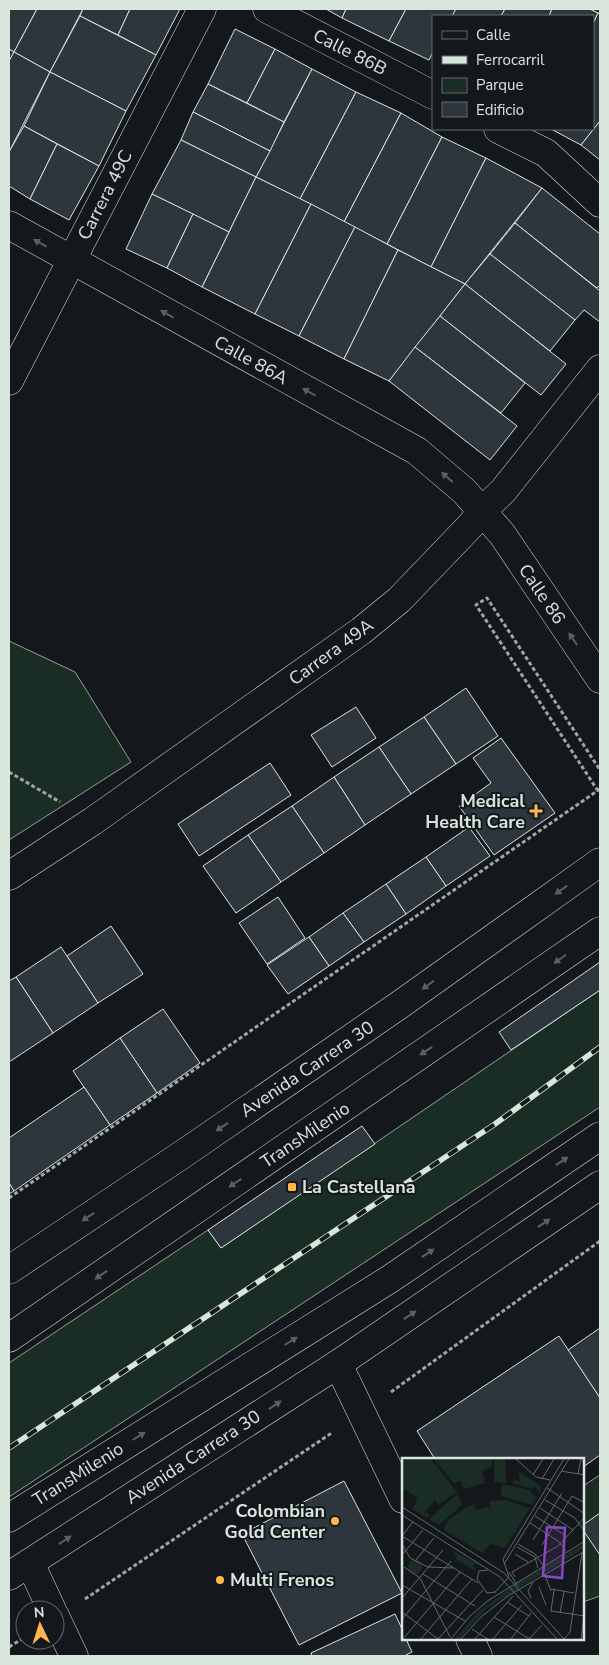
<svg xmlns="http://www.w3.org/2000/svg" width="609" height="1665" font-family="'Nunito Sans',sans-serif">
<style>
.green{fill:#1a2d24;stroke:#939e99}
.building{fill:#2c363c;stroke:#d8e6dc}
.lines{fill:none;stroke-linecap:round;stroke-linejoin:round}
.minor-casing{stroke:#d8e6dc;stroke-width:29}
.highway-casing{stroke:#d8e6dc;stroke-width:29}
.path{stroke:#9da8a2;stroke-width:3;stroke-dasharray:4 2.5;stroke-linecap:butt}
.minor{stroke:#14181c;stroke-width:28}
.highway{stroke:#14181c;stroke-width:28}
.rail-casing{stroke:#d8e6dc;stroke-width:5.5}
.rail{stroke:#14181c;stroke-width:4;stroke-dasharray:11;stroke-linecap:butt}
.oneway{fill:#59605f}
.poi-dot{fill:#ffb74d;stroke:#14181c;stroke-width:2}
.labels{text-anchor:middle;stroke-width:4;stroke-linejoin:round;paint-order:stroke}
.street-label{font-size:18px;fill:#d8e6dc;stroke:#14181c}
.poi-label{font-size:18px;font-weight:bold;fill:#d8e6dc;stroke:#14181c;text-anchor:end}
.inset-road{fill:none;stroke:#626a69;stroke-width:1}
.view{fill:#8948c3;fill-opacity:0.15;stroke:#8948c3;stroke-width:2.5}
.inset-edge{fill:none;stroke:#d8e6dc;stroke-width:2.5}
</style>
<rect width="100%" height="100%" fill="#14181c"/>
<g class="green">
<path d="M9,641L75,672L131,762L9,840Z"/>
<path d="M600,990V1107L9,1497V1363L208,1230L221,1248Z"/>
<path d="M600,1475V1596L583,1602V1486Z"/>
</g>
<g class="building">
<path d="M9,9H37L14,52L9,49Z"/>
<path d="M37,9H83L50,72L14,52Z"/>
<path d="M83,9H130L118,35L80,16Z"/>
<path d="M130,9H180L156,55L118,35Z"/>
<path d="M326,9H346L342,18Z"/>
<path d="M346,9H406L389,41L342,18Z"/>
<path d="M406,9H456L452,16H433V52L429,60L389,41Z"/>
<path d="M456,9H505L501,16H452Z"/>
<path d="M505,9H552L549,16H501Z"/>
<path d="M552,9H590L598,13L593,24V16H549Z"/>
<path d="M590,9H600V14Z"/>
<path d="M598,13L600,14V121L581,145L551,129H593V24Z"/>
<path d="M80,16L156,55L126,111L50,72Z"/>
<path d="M235,29L275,49L247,103L208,84Z"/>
<path d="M9,49L14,52L9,61Z"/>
<path d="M275,49L312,69L284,122L247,103Z"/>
<path d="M14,52L50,72L9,152V61Z"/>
<path d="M312,69L356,92L300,199L256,177Z"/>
<path d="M50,72L126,111L99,166L24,126Z"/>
<path d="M208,84L284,122L270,151L193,112Z"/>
<path d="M356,92L401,113L344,222L300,199Z"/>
<path d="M193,112L270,151L256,177L181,140Z"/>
<path d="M401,113L442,137L387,244L344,222Z"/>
<path d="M600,121V160L581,145Z"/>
<path d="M24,126L57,144L30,199L9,186V152Z"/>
<path d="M442,137L486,158L431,267L387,244Z"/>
<path d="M181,140L256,177L229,232L152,194Z"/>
<path d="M57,144L99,166L69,220L30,199Z"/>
<path d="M486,158L542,188L465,284L431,267Z"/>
<path d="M256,177L311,204L255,314L202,287Z"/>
<path d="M542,188L600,234V285L597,288L515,223Z"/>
<path d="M152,194L193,214L167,268L126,249Z"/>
<path d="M311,204L355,227L299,336L255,314Z"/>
<path d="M193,214L229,232L202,287L167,268Z"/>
<path d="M515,223L600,291V322L584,310L575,320L490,254Z"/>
<path d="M355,227L398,250L344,359L299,336Z"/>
<path d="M398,250L465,284L389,381L344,359Z"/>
<path d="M490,254L575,320L550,351L465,284Z"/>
<path d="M465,284L566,364L541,395L440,316Z"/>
<path d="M440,316L525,383L501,413L415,347Z"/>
<path d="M415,347L517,426L490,460L389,381Z"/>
<path d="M466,688L498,736L456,764L424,717Z"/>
<path d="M356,707L376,738L332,767L311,735Z"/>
<path d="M424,717L456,764L411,794L379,747Z"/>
<path d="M501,738L555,813L494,855L459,806L491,783L473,758Z"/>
<path d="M379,747L411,794L365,825L334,777Z"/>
<path d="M270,763L291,795L199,856L178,824Z"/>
<path d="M334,777L365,825L324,853L292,806Z"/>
<path d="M292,806L324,853L281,882L248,835Z"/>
<path d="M469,827L490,856L446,886L426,857Z"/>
<path d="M248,835L281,882L236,913L203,866Z"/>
<path d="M426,857L446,886L406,914L386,884Z"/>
<path d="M386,884L406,914L364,942L343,913Z"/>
<path d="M278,897L305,938L267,964L239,923Z"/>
<path d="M343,913L364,942L329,966L309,937Z"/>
<path d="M111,926L143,974L98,1003L67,956Z"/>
<path d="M309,937L329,966L288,994L267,965Z"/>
<path d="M61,947L98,1003L53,1033L16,977Z"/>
<path d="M600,962V990L511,1050L499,1032Z"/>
<path d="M16,977L53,1033L9,1062V981Z"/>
<path d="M163,1009L200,1063L157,1093L120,1038Z"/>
<path d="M120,1038L157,1093L110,1125L73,1071Z"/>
<path d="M84,1087L110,1125L14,1191L9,1183V1138Z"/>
<path d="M362,1126L375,1144L221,1248L208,1230Z"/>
<path d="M9,1183L14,1191L9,1194Z"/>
<path d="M600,1328V1398L568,1350Z"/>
<path d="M559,1336L600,1398V1455L583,1467V1459H435L417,1431Z"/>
<path d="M344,1481L402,1593L299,1645L242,1534Z"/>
<path d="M600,1513V1555L583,1530V1525Z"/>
<path d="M395,1614L403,1631V1639H406L412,1652L404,1656H312L311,1653Z"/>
</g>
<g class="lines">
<g class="minor-casing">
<g id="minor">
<path d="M267,9L433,95"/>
<path d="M498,129L546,153L600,203"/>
<path d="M9,225L417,451L464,491L502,534L600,679"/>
<path d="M9,381L202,9"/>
<path d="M9,876L93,821L361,631L399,600L471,525L482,511L503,491L600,369"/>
<path d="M9,1338L600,931"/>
<path d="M338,1364L403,1499"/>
<path d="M9,1518L390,1279L600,1136"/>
<path d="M30,1563L52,1610"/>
<path d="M55,1616L74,1656"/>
<path d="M470,1639L478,1656"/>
</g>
</g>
<g class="highway-casing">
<g id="highway">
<path d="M9,1270L183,1154L398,1006L600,862"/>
<path d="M9,1576L338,1364L600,1185"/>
</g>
</g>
<g class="path">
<path d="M9,772L60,802"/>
<path d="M598,791L476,605L487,598L600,770"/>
<path d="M9,1198L600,789"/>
<path d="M391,1392L600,1241"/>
<path d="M85,1599L333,1432"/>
<path d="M9,1647L25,1637"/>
</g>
<use href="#minor" class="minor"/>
<use href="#highway" class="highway"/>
<g class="rail-casing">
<path id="rail" d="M9,1448L495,1124L600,1047"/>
</g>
<use href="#rail" class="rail"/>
</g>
<defs><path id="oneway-solid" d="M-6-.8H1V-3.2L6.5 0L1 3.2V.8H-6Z" transform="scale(1.25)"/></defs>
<g class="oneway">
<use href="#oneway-solid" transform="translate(40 243) rotate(-151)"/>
<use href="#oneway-solid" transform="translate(167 314) rotate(-151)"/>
<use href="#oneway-solid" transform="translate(309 392) rotate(-151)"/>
<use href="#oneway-solid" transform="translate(447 477) rotate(-139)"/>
<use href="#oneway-solid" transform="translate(573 639) rotate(-124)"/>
<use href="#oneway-solid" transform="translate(561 890) rotate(144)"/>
<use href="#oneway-solid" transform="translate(560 959) rotate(145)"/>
<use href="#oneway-solid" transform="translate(428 985) rotate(144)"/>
<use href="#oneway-solid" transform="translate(426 1051) rotate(146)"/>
<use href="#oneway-solid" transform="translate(222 1127) rotate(146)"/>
<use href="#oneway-solid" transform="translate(562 1161) rotate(-34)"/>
<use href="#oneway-solid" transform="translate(235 1183) rotate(146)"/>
<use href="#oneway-solid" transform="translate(88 1217) rotate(146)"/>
<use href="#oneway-solid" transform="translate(544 1223) rotate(-34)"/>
<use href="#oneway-solid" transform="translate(428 1253) rotate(-34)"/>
<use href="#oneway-solid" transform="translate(101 1275) rotate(146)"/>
<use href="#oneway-solid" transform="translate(410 1315) rotate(-34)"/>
<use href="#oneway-solid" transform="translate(291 1341) rotate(-32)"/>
<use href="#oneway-solid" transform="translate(275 1405) rotate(-33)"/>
<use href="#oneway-solid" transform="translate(139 1436) rotate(-32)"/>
<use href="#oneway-solid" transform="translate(65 1540) rotate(-33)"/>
</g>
<g class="poi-dot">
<path d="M533.5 803.5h5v5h5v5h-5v5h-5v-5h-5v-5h5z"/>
<rect x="287" y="1182" width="10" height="10" rx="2.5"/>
<circle cx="335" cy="1521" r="5"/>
<circle cx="220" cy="1580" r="5"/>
</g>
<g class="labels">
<g class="street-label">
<text transform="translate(350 52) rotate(27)" y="6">Calle 86B</text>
<text transform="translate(105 195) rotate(-63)" y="6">Carrera 49C</text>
<text transform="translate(251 360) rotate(29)" y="6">Calle 86A</text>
<text transform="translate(542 594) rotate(56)" y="6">Calle 86</text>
<text transform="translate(331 652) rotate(-36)" y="6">Carrera 49A</text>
<text transform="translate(307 1069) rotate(-34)" y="6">Avenida Carrera 30</text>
<text transform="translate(305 1135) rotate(-34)" y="6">TransMilenio</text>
<text transform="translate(193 1457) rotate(-33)" y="6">Avenida Carrera 30</text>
<text transform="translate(78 1474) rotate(-32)" y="6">TransMilenio</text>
</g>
<g class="poi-label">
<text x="525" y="807">Medical<tspan x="525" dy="21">Health Care</tspan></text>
<text x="302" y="1193" text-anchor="start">La Castellana</text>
<text x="325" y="1517">Colombian<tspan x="325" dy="21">Gold Center</tspan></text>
<text x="230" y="1586" text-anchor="start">Multi Frenos</text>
</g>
</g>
<g transform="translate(402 1458)">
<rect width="182" height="182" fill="#14181c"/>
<path d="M0,1H29L55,34L36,47L33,42L22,55L28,56L25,60L10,51L16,40L0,30ZM32,1H90V8L80,13L83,25L62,31L58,23L52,25ZM92,1H103L104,25L92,24ZM116,13L139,28L138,35L132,28L130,31L110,25L112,22L118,23ZM100,26L128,32L134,40L130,47L99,38ZM55,36L60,47L37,67L27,61ZM103,42L128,50L103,90L89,86L80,95L42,72L46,62L65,49L72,46L74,52L89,49L88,43ZM182,86V90L84,151L56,182H52L76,154L115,125ZM51,93L76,106L71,107L74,113L55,102ZM6 109a7 7 0 1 1 14 0a7 7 0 1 1-14 0Z" fill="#1a2d24"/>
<path class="inset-road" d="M114,1L134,19L148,22M159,13L183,17M176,16L179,1M131,17L141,1M140,21L152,1M145,30L183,56M143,42L173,60L183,74M0,49L102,115L163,182M138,50L171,72M0,57L98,119L156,182M133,58L164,78M128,65L156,83L164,93M0,78L76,125M0,78L11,64M131,82L160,35M0,86L8,100M116,86L133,96L141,107M140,87L170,38L183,45M115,89L133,99L136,110M113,96L126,104M0,97L21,72M8,100L26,109L51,110M14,102L32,80M102,106L167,1M2,109L18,120L48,179M86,112L77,113L75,121L85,135L94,134M107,114L115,127M21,116L73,148M143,117L149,133M113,119L110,114L156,88L183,59M0,127L63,163M137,129L144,147M149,131L172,135M152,132L149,153L183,158M93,134L107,119L101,101L162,1M0,140L41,92M129,140L126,133L131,124M87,142L183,83M105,144L127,158M0,154L36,181M158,155L162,134M92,159L129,182M0,161L49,103M70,171L87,182M127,181L140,167M162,181L168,174L180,95M0,182L58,114M18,182L70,121M35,182L81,132M48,182L68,158L88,141M58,182L80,158L106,138L183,93M72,182L111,138M90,182L120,147M108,182L129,155M179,182L183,149"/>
<path class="view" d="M145,69L163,70L160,120L141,118Z"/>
<rect width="182" height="182" class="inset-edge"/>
</g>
<rect width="609" height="1665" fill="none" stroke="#d8e6dc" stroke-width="20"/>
<rect x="432" y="15" width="162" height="115" fill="#14181c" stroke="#626a69"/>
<rect x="442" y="31" width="25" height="8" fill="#14181c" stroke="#626a69"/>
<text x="476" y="40" font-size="15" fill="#d8e6dc">Calle</text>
<rect x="442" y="56" width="25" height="8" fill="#d8e6dc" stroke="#626a69"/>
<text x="476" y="65" font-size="15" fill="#d8e6dc">Ferrocarril</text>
<rect x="442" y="78" width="25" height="15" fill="#1a2d24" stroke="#626a69"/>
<text x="476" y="90" font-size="15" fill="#d8e6dc">Parque</text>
<rect x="442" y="102" width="25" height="15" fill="#2c363c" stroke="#626a69"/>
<text x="476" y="115" font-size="15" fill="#d8e6dc">Edificio</text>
<g transform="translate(40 1625) rotate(356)"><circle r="24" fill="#14181c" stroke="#626a69"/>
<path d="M0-4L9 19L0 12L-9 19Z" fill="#ffb74d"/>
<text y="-8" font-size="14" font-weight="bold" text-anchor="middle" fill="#d8e6dc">N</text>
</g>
</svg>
